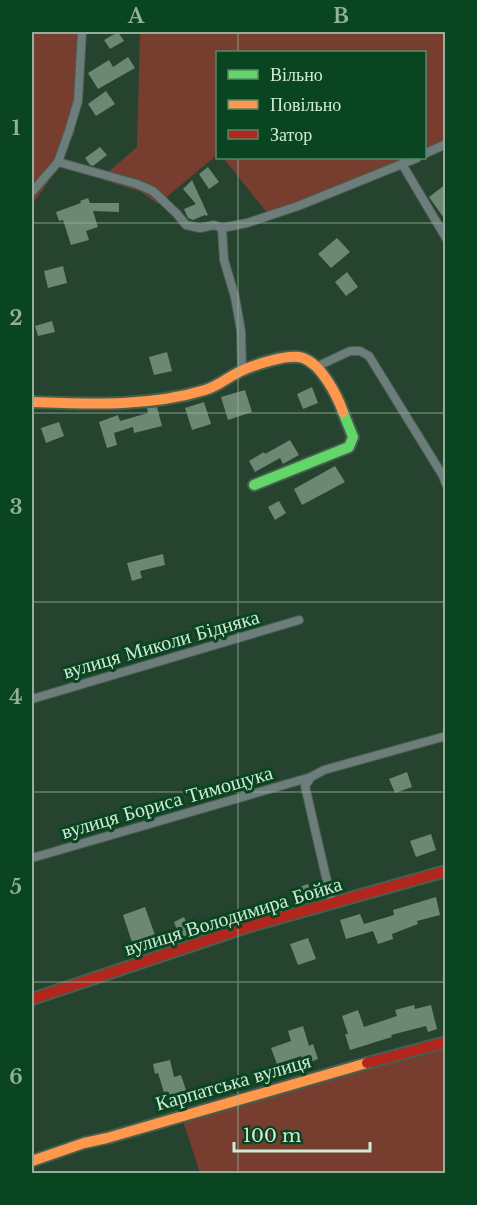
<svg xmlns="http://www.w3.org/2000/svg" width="477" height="1205" font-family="'Libre Baskerville',serif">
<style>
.green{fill:#773e30}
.building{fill:#6c8874}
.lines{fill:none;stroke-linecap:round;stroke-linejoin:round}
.street-casing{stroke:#465f4e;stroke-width:10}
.fast-casing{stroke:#465f4e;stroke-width:14}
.slow-casing{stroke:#465f4e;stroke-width:14}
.jam-casing{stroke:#465f4e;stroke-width:14}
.street{stroke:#6c7d7c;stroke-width:8}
.fast{stroke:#63d668;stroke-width:10}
.slow{stroke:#ff974d;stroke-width:10}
.jam{stroke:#b3261e;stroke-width:10}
.grid{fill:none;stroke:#94b09b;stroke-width:1.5;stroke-opacity:0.55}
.labels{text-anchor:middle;stroke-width:6;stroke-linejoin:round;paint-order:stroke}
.street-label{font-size:20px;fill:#cfebd5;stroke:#094521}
.neatline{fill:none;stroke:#94b09b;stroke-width:2}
.grid-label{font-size:20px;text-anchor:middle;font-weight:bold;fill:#94b09b}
</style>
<rect width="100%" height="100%" fill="#25432f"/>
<g class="green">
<path d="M32,32H82L84,71L74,134L51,178L32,205Z"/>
<path d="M140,32H445V146L425,154L424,52H218L217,155L158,204L141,192L100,179L137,147Z"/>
<path d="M223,158H417L270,216Z"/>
<path d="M445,1037V1173H200L180,1112Z"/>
</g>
<g class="building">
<path d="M118,32L124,41L110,49L104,40Z"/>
<path d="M128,57L135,68L98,89L88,73L109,60L113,67Z"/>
<path d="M106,91L115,104L96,116L88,104Z"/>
<path d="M100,147L107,155L93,166L90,165L85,158Z"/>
<path d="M208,167L219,182L209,189L199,174Z"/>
<path d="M192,180L208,215L206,216L205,215L193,220L188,218L184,209L196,204L183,189Z"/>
<path d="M446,184V221L429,197Z"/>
<path d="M88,198L90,203H119V212L93,211L98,227L86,231L89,240L71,245L63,220L59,221L56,212L81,203L80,201Z"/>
<path d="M337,238L350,252L331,268L318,254Z"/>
<path d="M63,266L67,283L48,288L44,271Z"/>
<path d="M347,272L358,287L346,296L335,282Z"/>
<path d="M52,321L55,332L38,336L35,326Z"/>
<path d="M167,352L172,371L154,375L149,357Z"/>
<path d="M312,387L318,403L303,409L297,394Z"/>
<path d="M245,390L252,412L228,420L221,397Z"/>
<path d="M204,402L211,424L192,430L185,408Z"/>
<path d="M157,407L162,426L134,433L133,427L114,433L117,445L107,448L99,422L118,415L120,421L148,413L147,408Z"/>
<path d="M59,422L64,436L46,443L41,428Z"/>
<path d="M290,440L299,455L283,464L280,458L255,472L249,461L264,452L265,454Z"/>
<path d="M335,466L345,482L302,505L294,489Z"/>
<path d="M279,501L286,513L275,520L268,507Z"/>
<path d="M163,554L165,565L140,571L142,578L132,581L127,563Z"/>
<path d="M407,772L412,787L395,793L389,779Z"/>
<path d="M431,834L436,850L416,857L410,841Z"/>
<path d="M308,884L312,896L294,902L291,890Z"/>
<path d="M436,897L440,915L417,921L418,924L392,934L393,939L378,944L373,931L346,939L340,920L360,914L364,924L394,915L393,910Z"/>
<path d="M145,907L156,938L133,945L123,915Z"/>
<path d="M184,917L191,934L180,938L174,922Z"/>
<path d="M308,938L316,959L298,965L290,944Z"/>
<path d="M414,1005L415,1009L431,1005L437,1029L428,1032L426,1026L391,1035L392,1037L350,1050L345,1034H348L342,1016L358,1010L364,1027L397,1016L395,1010Z"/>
<path d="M303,1026L309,1046L313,1044L318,1059L304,1064L301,1056L277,1064L271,1048L291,1041L288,1031Z"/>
<path d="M170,1060L174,1077L181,1075L188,1096L167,1102L158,1073L155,1074L153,1064Z"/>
</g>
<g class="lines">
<g class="street-casing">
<g id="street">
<path d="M424,154L446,144"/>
<path d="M58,162L137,184L153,191L177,214L186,225L200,228L214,225L222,228"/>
<path d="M402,164L446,238"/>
<path d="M32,192L58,162L69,131L78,101L82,32"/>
<path d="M222,228L247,223L298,206L417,158"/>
<path d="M222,228L224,260L235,297L241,331L242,370"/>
<path d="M316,367L350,351H360L369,356L443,476L446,484"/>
<path d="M32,699L299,620"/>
<path d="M32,858L311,777"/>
<path d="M332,903L305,786L311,777L324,770L446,736"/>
</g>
</g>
<g class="fast-casing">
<path id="fast" d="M254,485L349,447L353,437L343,412"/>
</g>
<g class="slow-casing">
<g id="slow">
<path d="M32,402C89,404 149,407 205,390C218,386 228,377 241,371C254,365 289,353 303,358C321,364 337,395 343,412"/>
<path d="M32,1161L84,1143L107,1138L367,1063"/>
</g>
</g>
<g class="jam-casing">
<g id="jam">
<path d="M32,999L247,927L446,871"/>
<path d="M367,1063L446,1042"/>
</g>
</g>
<use href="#street" class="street"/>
<use href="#fast" class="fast"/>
<use href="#slow" class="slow"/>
<use href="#jam" class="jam"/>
</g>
<path class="grid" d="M238,32V52M238,158V1174M32,223H446M32,413H446M32,602H446M32,792H446M32,982H446"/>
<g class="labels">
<g class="street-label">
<text transform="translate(161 644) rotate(-16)" y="7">вулиця Миколи Бідняка</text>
<text transform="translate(167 802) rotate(-16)" y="7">вулиця Бориса Тимощука</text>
<text transform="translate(233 916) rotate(-17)" y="7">вулиця Володимира Бойка</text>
<text transform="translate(233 1082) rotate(-16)" y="7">Карпатська вулиця</text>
</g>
</g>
<rect width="477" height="1205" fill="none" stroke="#094521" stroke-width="66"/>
<rect x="216" y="51" width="210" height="108" fill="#094521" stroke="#588769" stroke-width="1.5"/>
<rect x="228" y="70" width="30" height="9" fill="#63d668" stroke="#588769" stroke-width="1.5"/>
<text x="270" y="81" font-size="18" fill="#cfebd5">Вільно</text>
<rect x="228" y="100" width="30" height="9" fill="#ff974d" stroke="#588769" stroke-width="1.5"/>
<text x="270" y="111" font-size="18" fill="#cfebd5">Повільно</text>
<rect x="228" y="130" width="30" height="9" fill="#b3261e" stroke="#588769" stroke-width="1.5"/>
<text x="270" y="141" font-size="18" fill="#cfebd5">Затор</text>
<path d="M234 1142v9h136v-9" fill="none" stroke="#cfebd5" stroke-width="3"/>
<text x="243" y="1142" font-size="18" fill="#cfebd5" stroke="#094521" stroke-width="4.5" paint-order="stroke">100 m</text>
<rect x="33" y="33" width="411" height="1139" class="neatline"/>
<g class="grid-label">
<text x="136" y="23">A</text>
<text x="341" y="23">B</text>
<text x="16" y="135">1</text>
<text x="16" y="325">2</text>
<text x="16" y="514">3</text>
<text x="16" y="704">4</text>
<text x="16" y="894">5</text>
<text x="16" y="1084">6</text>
</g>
</svg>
